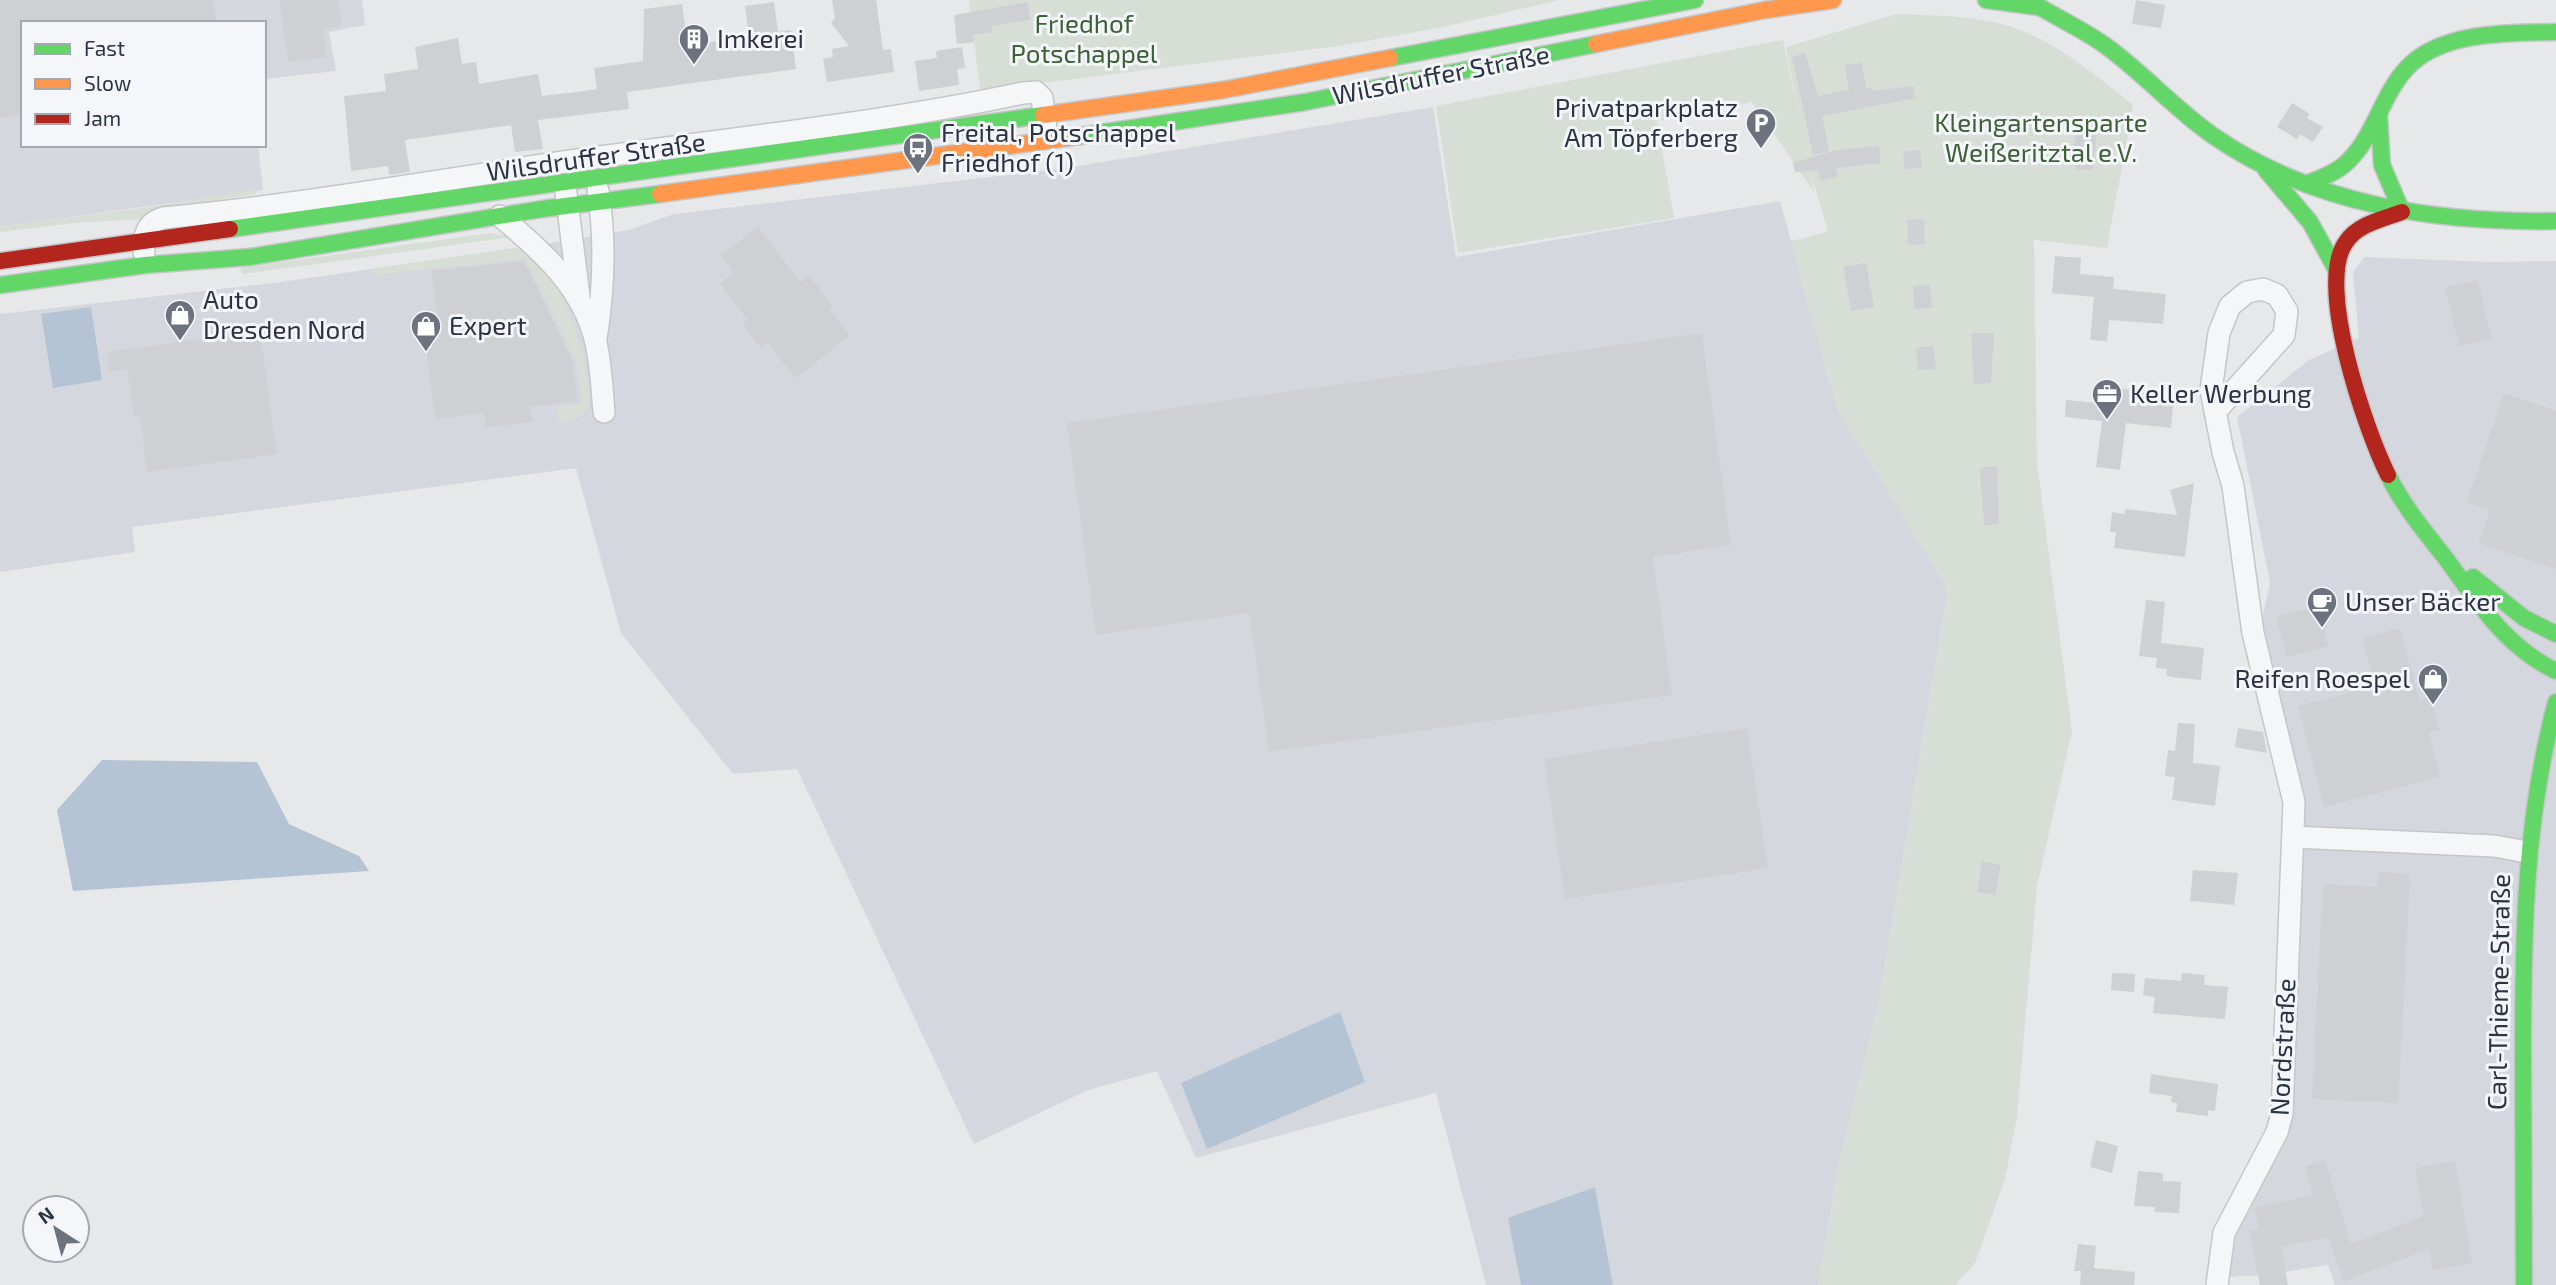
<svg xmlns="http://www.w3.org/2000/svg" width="2556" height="1285" font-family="'Exo 2',sans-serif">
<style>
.built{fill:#d4d7dd}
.green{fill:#d6ded6}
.water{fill:#b4c4d5}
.building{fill:#ced0d3}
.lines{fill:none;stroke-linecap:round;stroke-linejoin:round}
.street-casing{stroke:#c4c6c8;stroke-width:24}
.fast-casing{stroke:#c4c6c8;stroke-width:19}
.slow-casing{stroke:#c4c6c8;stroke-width:19}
.jam-casing{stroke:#c4c6c8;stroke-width:19}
.street{stroke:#f5f6f7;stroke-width:21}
.fast{stroke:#63d668;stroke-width:16}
.slow{stroke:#ff974d;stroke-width:16}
.jam{stroke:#b3261e;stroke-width:16}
.labels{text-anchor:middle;stroke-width:6;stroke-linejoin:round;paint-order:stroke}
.park-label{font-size:26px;fill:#3f6138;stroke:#f4f6f9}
.poi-label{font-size:26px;fill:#2b3445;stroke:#f4f6f9;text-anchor:start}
.street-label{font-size:26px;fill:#2b3445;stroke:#f4f6f9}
</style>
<rect width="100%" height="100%" fill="#e6e8ea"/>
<g class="built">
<path d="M0,0H362L365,25L329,32L336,71L264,79V23H23V145H258L263,190L0,227Z"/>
<path d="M1433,107L1456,257L1780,201L1837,408L1948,589L1878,1006L1841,1153L1818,1285H1613L1595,1187L1509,1218L1521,1285H1486L1436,1093L1196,1158L1157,1071L1088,1090L974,1144L797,769L733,774L621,633L576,468L132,527L135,552L0,572V314L274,283L546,244L629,230L674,214L1066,168Z"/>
<path d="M2364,257L2489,262L2556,261V1285H2335L2328,1265L2266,1275L2225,1277L2231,1236L2287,1129L2300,796L2262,618L2270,583L2237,417L2309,360L2359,338L2353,273Z"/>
</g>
<g class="green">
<path d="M969,0H1560L1443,27L1339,46L1050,82L1026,83L981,96Z"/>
<path d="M1897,14C1939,16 1986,15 2025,32C2064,48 2100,79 2133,105C2126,151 2115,200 2107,248L2034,240L2037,463L2072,731L2037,886L2017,1117L2005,1179L1975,1263L1955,1285H1818L1841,1153L1878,1006L1948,589L1837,408L1791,241L1827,232V228L1811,174L1814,192L1752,102L1657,121L1674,218L1458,253L1436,106L1783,40L1800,123L1786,47Z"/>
<path d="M256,189V194L163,209L142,219L75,223L0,232V226L136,209Z"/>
<path d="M490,233L512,237L243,274L240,268Z"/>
<path d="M529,246C535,255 543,263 549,272C565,295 600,383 586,409C581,419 569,422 559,423L556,408L583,403L575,360L525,259L373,275L372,269Z"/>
</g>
<g class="water">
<path d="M91,307L102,380L53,388L41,314Z"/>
<path d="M102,760L257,762L289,824L359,856L369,871L73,891L57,810Z"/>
<path d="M1340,1012L1365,1082L1207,1149L1181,1083Z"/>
<path d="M1595,1187L1613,1285H1521L1508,1218Z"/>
</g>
<g class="building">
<path d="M0,0H213L216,23H23V114L0,118Z"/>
<path d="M280,0H338L341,26L323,29L327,57L288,62Z"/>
<path d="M832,0H876L883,50L891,49L894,72L827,82L823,59L833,57L832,49L849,46L831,23L835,18Z"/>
<path d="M2136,0L2165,5L2161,28L2132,24Z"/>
<path d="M774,2L778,32L791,30L796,69L627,92L629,109L538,120L543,149L515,152L511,125L405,140L410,172L389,175L388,166L351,171L344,96L386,91L384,74L418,69L415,47L458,38L462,64L476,62L479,84L538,74L542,96L577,92L597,89L594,68L643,61L644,9L682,4L688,46L749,36L745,6Z"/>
<path d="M1028,2L1030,20L991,26L992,32L973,35L974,42L957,44L954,15Z"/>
<path d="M962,47L965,68L957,69L959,85L919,91L915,61L937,58L936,51Z"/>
<path d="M1805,53L1818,96L1849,90L1845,65L1862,63L1866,88H1871L1872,91L1913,86L1915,98L1822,116L1829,151L1813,155L1792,57Z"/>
<path d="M2292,103L2310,114L2307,118L2323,127L2313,142L2300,134L2297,139L2277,127Z"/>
<path d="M2077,119L2098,121L2093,170L2076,169L2074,153Z"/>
<path d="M1879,146L1881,163L1836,168L1838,176L1821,181L1818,170L1795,172L1793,163L1836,150Z"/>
<path d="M1920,150L1922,167L1905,169L1903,152Z"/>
<path d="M1924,219L1925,244L1908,245L1907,220Z"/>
<path d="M758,227L800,282L809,275L833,306L829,309L850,336L795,378L767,342L761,347L752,337L743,324L748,320L720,284L734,272L721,255Z"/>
<path d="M2055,256L2081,258L2080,274L2114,277L2113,289L2166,294L2163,324L2109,320L2107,341L2090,340L2094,297L2052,293Z"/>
<path d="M524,261L573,362L578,401L530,407L533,422L486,427L484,413L435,419L425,341L441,339L431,271Z"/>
<path d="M1866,263L1874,307L1851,311L1843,267Z"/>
<path d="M2478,280L2491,339L2459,346L2445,287Z"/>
<path d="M1930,285L1932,308L1914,309L1913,286Z"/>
<path d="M260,331L277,454L147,472L140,415L134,416L127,369L109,372L107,352Z"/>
<path d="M1702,333L1731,545L1653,557L1672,695L1269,752L1249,613L1096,635L1067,423Z"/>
<path d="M1971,333H1994L1991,383L1974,384Z"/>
<path d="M1933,346L1936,369L1918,370L1916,348Z"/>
<path d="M2097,388L2150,390V394L2174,396L2171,428L2126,423L2120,470L2096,467L2102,421L2065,417L2066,400L2096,403Z"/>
<path d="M2504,393L2556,411V569L2479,543L2490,510L2467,502Z"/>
<path d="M1997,466L1999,524L1984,525L1980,468Z"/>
<path d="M2194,483L2185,557L2114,548L2116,532H2110L2112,512L2125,514V509L2177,515L2170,490Z"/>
<path d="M2146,600L2165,602L2161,643L2204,648L2201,680L2171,677L2166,675L2167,669L2156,668L2157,658L2139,656Z"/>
<path d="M2318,606L2328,646L2287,657L2276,616Z"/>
<path d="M2400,628L2419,700L2431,697L2440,730L2429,732L2440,777L2324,807L2298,706L2375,686L2363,638Z"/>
<path d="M2178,723L2195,724L2193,763L2220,766L2215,806L2172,800L2175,777L2165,776L2168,750L2175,751Z"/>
<path d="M1747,728L1768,868L1565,899L1544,759Z"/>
<path d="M2238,728L2263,732L2267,753L2235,747Z"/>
<path d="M1982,861L2001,865L1995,895L1977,892Z"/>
<path d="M2193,870L2238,873L2234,905L2190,901Z"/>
<path d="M2378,872L2410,874L2398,1103L2312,1099L2323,884L2377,887Z"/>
<path d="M2112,973L2135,974L2134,992L2111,990Z"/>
<path d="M2182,973L2205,975L2204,985L2228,987L2225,1019L2153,1013L2155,997L2143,995L2145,978L2181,981Z"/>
<path d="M2151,1074L2218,1084L2215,1111L2208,1110V1116L2176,1112L2177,1103L2171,1102L2172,1096L2149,1093Z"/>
<path d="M2096,1140L2118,1146L2112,1173L2090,1167Z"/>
<path d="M2325,1160L2351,1244L2424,1216L2415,1168L2455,1161L2472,1263L2433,1270L2429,1249L2344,1281L2328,1237L2281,1247L2288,1285H2260L2249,1231L2259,1229L2254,1208L2313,1195L2305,1167Z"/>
<path d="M2138,1171L2163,1173V1181L2181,1182L2179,1213L2154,1212L2155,1207L2134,1206Z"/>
<path d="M2078,1244L2096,1246L2094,1268L2135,1272L2134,1285H2080L2081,1271H2074Z"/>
</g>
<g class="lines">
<g class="street-casing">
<g id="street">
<path d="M566,193L579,296"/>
<path d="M500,216C541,250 584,288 596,343C601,365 602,389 604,412"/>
<path d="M144,252C143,236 146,223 163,218C309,204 454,177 599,157C740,137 883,123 1023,93L1036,92L1042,98L1046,128"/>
<path d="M596,339C604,289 606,241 598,190"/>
<path d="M2215,412L2284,335L2287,311L2277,295L2263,289L2247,292L2230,306L2219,333L2211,390L2223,452L2233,486L2253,633L2294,802L2282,1114L2277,1132L2224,1233L2217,1285"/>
<path d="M2293,837L2494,846L2527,852"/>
</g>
</g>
<g class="fast-casing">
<g id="fast">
<path d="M1986,0L2039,7"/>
<path d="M2028,0C2053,16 2081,28 2106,46C2143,73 2174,108 2212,135C2313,205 2435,223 2556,221"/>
<path d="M1390,58L1695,0"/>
<path d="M2379,115L2382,165L2402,212"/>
<path d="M1080,136L1305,102L1596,44"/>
<path d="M2266,170L2310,222L2337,271"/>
<path d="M2306,184C2319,179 2333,174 2344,165C2376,138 2381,91 2412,63C2448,31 2511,33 2556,32"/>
<path d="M230,229L1043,115"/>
<path d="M0,285L145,265L250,257L542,209L660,194"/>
<path d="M2388,475C2403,506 2426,533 2447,560C2479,604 2506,647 2556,671"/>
<path d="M2473,577L2524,618L2556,634"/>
<path d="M2524,1285C2523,1207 2523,1129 2523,1051C2523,932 2525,817 2556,702"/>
</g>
</g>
<g class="slow-casing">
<g id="slow">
<path d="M1596,44L1765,10L1833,0"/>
<path d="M1043,115L1223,90L1390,58"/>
<path d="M660,194L1080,136"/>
</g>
</g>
<g class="jam-casing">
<g id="jam">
<path d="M0,261L230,229"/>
<path d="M2388,475C2366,431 2315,284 2346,242C2358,224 2383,219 2402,212"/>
</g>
</g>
<use href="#street" class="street"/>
<use href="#fast" class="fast"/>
<use href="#slow" class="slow"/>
<use href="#jam" class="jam"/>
</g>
<defs>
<g id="building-pin" transform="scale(1.575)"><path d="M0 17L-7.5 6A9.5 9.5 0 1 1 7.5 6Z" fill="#6c737f" stroke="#f4f6f9"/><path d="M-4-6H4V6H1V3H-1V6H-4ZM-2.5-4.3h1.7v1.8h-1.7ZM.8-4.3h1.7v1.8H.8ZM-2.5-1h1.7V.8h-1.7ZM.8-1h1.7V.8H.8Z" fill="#fff"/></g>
<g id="parking-pin" transform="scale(1.575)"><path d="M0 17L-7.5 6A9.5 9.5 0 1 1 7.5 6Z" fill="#6c737f" stroke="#f4f6f9"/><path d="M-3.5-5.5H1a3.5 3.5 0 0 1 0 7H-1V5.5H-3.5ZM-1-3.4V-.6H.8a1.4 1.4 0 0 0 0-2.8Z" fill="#fff"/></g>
<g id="bus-pin" transform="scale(1.575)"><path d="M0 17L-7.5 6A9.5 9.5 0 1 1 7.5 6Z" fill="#6c737f" stroke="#f4f6f9"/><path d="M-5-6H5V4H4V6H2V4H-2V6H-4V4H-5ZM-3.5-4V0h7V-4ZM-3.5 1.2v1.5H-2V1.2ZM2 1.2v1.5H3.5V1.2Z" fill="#fff"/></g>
<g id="shop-pin" transform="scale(1.575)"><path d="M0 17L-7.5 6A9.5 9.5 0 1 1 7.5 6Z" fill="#6c737f" stroke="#f4f6f9"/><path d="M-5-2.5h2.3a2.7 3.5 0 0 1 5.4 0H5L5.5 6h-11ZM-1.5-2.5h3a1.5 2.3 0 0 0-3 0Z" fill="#fff"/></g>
<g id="office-pin" transform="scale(1.575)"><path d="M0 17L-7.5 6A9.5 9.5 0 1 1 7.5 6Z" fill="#6c737f" stroke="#f4f6f9"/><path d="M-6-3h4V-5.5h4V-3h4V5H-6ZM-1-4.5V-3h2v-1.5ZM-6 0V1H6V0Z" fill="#fff"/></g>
<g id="cafe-pin" transform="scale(1.575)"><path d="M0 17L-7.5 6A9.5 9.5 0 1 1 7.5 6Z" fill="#6c737f" stroke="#f4f6f9"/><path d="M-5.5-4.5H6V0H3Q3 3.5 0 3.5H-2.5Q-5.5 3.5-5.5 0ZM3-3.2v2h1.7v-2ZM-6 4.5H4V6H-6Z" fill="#fff"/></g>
</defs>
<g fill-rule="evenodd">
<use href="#building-pin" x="694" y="39"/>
<use href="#parking-pin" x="1761" y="123"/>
<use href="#bus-pin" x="918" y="148"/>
<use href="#shop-pin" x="180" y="315"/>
<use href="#shop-pin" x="426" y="326"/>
<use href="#office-pin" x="2107" y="394"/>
<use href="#cafe-pin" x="2322" y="602"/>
<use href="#shop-pin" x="2433" y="679"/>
</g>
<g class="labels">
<g class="park-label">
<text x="1084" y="33">Friedhof<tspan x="1084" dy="30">Potschappel</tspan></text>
<text x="2041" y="132">Kleingartensparte<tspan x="2041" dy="30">Weißeritztal e.V.</tspan></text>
</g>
<g class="poi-label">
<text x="717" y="48">Imkerei</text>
<text x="1738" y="117" text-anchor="end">Privatparkplatz<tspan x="1738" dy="30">Am Töpferberg</tspan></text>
<text x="941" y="142">Freital, Potschappel<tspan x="941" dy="30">Friedhof (1)</tspan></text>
<text x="203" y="309">Auto<tspan x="203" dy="30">Dresden Nord</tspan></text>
<text x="449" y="335">Expert</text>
<text x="2130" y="403">Keller Werbung</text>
<text x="2345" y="611">Unser Bäcker</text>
<text x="2410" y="688" text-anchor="end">Reifen Roespel</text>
</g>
<g class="street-label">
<text transform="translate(1441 75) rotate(-11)" y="9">Wilsdruffer Straße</text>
<text transform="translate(596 157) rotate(-8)" y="9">Wilsdruffer Straße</text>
<text transform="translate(2499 992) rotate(-89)" y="9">Carl-Thieme-Straße</text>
<text transform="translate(2283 1047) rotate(-87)" y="9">Nordstraße</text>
</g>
</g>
<rect x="21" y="21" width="245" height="126" fill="#f4f6f9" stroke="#a4a8b1" stroke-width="2"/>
<rect x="35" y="44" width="35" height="10" fill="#63d668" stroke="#a4a8b1" stroke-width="2"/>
<text x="84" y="56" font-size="21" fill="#2b3445">Fast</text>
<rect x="35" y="79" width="35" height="10" fill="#ff974d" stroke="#a4a8b1" stroke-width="2"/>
<text x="84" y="91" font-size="21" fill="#2b3445">Slow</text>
<rect x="35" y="114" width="35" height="10" fill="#b3261e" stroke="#a4a8b1" stroke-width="2"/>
<text x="84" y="126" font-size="21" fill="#2b3445">Jam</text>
<g transform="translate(56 1229) rotate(324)"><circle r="33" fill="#f4f6f9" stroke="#a4a8b1" stroke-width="2"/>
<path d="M0-5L12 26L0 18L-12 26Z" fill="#6c737f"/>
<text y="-10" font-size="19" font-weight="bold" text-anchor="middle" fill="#2b3445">N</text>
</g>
</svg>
